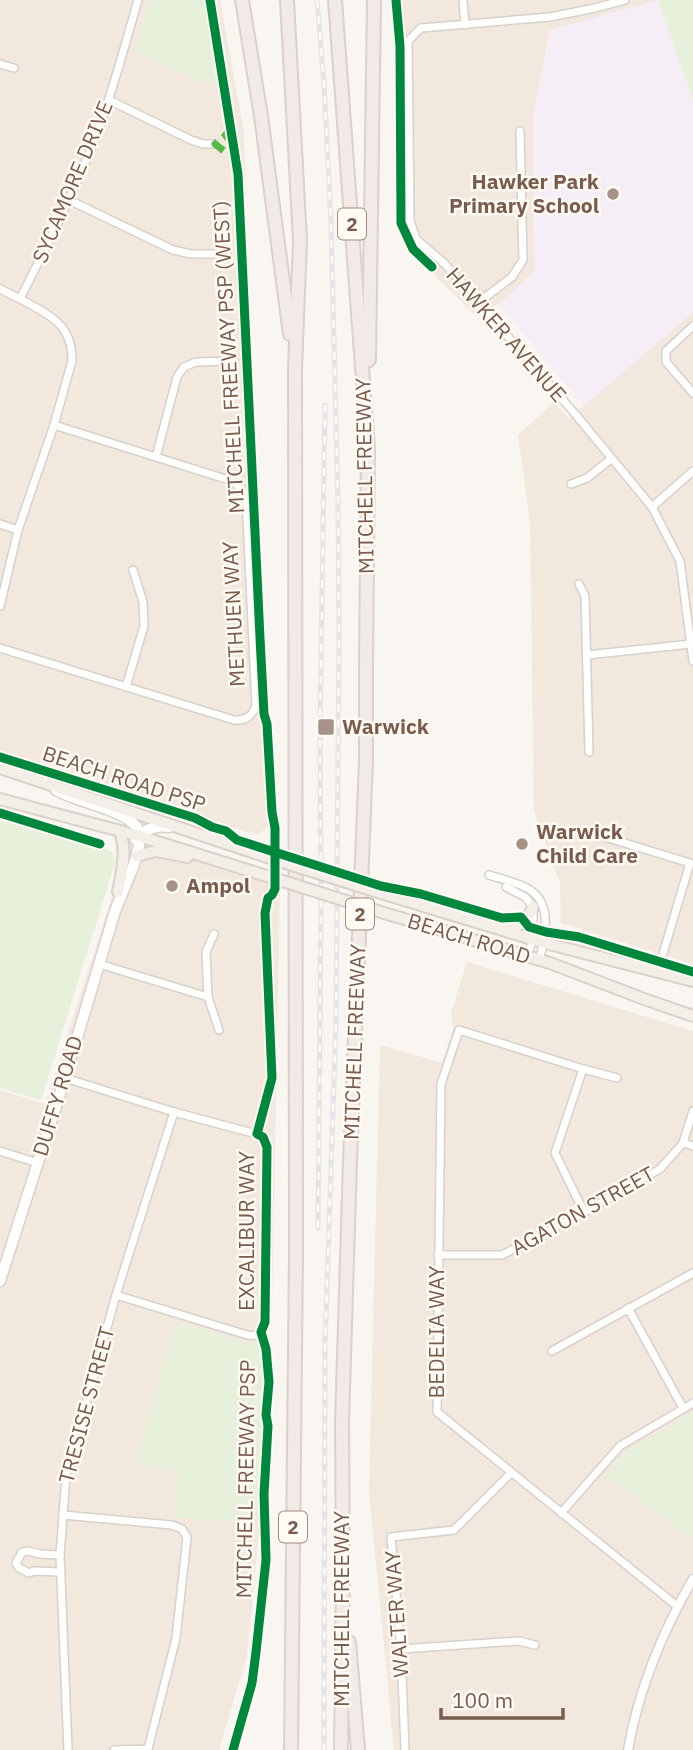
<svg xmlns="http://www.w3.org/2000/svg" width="693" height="1750" font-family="'IBM Plex Sans',sans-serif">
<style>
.residential{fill:#f2e8de}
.education{fill:#f6eef6}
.green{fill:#e7f0db}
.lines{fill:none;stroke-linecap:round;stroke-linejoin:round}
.minor-casing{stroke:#d7d1cb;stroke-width:10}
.tertiary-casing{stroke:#d7d1cb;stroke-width:11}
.secondary-casing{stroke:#d9d2cb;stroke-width:13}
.primary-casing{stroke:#dad1cc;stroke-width:14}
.motorway-casing{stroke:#dad1cc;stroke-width:16}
.minor{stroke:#fefefd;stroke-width:7}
.tertiary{stroke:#fefefd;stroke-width:8}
.secondary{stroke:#fefefd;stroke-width:10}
.primary{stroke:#f3eee8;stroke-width:10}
.motorway{stroke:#f2eae7;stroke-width:12}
.rail-casing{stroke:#e6e3e7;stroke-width:5}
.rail{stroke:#fffaf3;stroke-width:2.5;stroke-dasharray:8;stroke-linecap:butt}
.primary-bridge-casing{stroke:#dad1cc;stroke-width:14;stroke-linecap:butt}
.primary-bridge{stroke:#f3eee8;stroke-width:10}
.quiet{stroke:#58b947;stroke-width:7;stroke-dasharray:14 7;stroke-linecap:butt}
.cycleway-casing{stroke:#fffaf3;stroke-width:13}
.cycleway{stroke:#00873e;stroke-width:9}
.poi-dot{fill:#a69286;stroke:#fffaf3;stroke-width:2.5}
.labels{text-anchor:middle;stroke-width:5;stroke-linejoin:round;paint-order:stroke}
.shield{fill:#fffaf3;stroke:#a28b7f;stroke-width:2}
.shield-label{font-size:19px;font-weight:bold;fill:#7a5c4d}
.street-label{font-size:21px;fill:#7a5c4d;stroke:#fffaf3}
.poi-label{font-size:21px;font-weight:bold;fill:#7a5c4d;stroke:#fffaf3;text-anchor:start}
</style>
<rect width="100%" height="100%" fill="#f9f5f0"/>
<g class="residential">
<path d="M0,0H220L244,133L261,717L269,769L270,825L258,835L0,757Z"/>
<path d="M397,0H660L550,30L533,117L535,272L499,304L476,316L405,246Z"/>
<path d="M693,312V964L561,923L560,883L534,811L530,522L518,435L554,403L569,418Z"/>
<path d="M130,841L280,884L272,1306L261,1346L176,1322L135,1464L179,1471L175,1518L260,1522L247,1656L219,1750H0V1090L45,1104Z"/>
<path d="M467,962L693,1031V1750H394L369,1490L380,1045L442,1063L453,1029L451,1013Z"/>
</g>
<path class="education" d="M658,0L693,100V312L584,406L499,304L534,272L533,117L550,30Z"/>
<g class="green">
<path d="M150,0H204L219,86L210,85L134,52Z"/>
<path d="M659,0H693V100L658,0Z"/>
<path d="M0,817L111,851L116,860L41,1100L0,1088Z"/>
<path d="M176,1322L261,1346L268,1358L260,1522L175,1518L179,1471L135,1464Z"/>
<path d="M693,1412V1538L605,1475L626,1451Z"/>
</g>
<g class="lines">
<g class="minor-casing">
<g id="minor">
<path d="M463,0L465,25"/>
<path d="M625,0L595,8L550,17L421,28L408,41L410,220L416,239L445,264L576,415L652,507L680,561L693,661"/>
<path d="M0,64L14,68"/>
<path d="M109,100L191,140L203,144H215"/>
<path d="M69,200L173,250L191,254H227"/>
<path d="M0,289L20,299C44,251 69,203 89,154C109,104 123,52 138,0"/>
<path d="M479,302L512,277L523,260L520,131"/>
<path d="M693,326L666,351V362L693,393"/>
<path d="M156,457L177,377L184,367L196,362L234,361"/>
<path d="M571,484L587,478L611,459"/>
<path d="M652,507L693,471"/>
<path d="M0,524L18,530"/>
<path d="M579,584L585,596L589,752"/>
<path d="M0,606L18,530L54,425L72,361C73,324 48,314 20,299"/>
<path d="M0,648L234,720C245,721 253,716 256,705L246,498L242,489L232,481L54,425"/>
<path d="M587,655L691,644"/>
<path d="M126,687L144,626L143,602L133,570"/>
<path d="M592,833L690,863L662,957"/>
<path d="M489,875C513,883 541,885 545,915C546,932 544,944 539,960"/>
<path d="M506,887L525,897L533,907V939L527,956"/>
<path d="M214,934L206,952L208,997L219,1030"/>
<path d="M99,964L208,997"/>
<path d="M583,1069L555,1153L584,1212"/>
<path d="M65,1078L174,1112L260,1135L266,1143L265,1322C262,1335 256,1338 244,1334L116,1295"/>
<path d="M617,1078L583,1069L459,1030L441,1084L437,1412L677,1606"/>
<path d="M683,1143L693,1146"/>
<path d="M0,1151L38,1163"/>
<path d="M438,1255H502L584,1212L660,1169L683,1143L693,1111"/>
<path d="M628,1308L683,1408"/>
<path d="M552,1351L693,1273"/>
<path d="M561,1513L620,1446L693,1403"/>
<path d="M63,1515L172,1525L182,1529L187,1537L176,1638L148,1749L114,1750"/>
<path d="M60,1555L40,1554L28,1551L22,1552L16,1563L19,1568L29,1573L34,1571L61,1572"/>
<path d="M401,1649L519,1641L535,1645"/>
<path d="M68,1750L60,1555L66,1476L116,1295L174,1112"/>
<path d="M405,1750L401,1649L391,1537L454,1530L511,1473"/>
</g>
</g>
<g class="tertiary-casing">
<path id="tertiary" d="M628,1750C638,1691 663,1630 693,1579"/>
</g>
<g class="secondary-casing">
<g id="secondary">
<path d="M136,840C144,829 155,825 169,827"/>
<path d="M0,1281L65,1078L115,911L133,867L139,846L137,827C119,807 80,804 56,790"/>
</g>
</g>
<g class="primary-casing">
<g id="primary">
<path d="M0,768L273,859"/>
<path d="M0,799L139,836L273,878"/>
<path d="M136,856L156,851L187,857"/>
<path d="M118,892C122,871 127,852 120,831"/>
<path d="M381,893L545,943L693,981"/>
<path d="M381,912L550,963L644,999L693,1016"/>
<path d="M504,927C522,926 526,924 533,907"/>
</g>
</g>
<g class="motorway-casing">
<g id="motorway">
<path d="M242,0L261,116L290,334"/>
<path d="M287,0L300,241L295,369L296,1252L291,1750"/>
<path d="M335,0L368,449L366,666V760L350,1162L342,1422L343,1576L341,1750"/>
<path d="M369,360L374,0"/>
<path d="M349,1642L358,1750"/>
</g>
</g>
<use href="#minor" class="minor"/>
<use href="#tertiary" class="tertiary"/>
<use href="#secondary" class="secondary"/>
<use href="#primary" class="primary"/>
<use href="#motorway" class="motorway"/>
<g class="rail-casing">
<g id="rail">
<path d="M317,0L324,83L331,221L338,502L339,636L336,1021L325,1345L324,1750"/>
<path d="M318,1228L321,904L320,726L325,405"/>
</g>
</g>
<use href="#rail" class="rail"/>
<g class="primary-bridge-casing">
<g id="primary-bridge">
<path d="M273,859L381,893"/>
<path d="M273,878L381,912"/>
</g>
</g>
<use href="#primary-bridge" class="primary-bridge"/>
<path class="quiet" d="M232,127L224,137L215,144L224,151L236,157"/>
<g class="cycleway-casing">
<g id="cycleway">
<path d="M210,0L238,174L260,638L264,714L267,724L272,812L275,828V889L272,895L268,898L265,913L272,1078L257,1134L263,1137L267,1147L265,1322L261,1332L266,1349L269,1382L266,1415L268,1426L264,1494L266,1560L256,1652L252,1683L233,1750"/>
<path d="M396,0L400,46L401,223L413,249L432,267"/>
<path d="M0,757L195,818L212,827L226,831L237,840L381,886L421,894L502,918L521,917L529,927L546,932L579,937L693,972"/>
<path d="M0,813L100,844"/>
</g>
</g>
<use href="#cycleway" class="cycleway"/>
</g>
<g class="poi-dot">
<circle cx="613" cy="194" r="7"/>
<rect x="317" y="718" width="18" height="18" rx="3.5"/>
<circle cx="522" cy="844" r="7"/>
<circle cx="172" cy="886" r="7"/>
</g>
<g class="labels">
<g class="shield">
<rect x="338" y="208.5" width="28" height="31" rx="5"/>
<rect x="346" y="898.5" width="28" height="31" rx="5"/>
<rect x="279" y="1511.5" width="28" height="31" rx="5"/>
</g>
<g class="shield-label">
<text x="352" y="231">2</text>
<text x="360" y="921">2</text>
<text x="293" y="1534">2</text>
</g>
<g class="street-label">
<text transform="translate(73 182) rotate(-67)" y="7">SYCAMORE DRIVE</text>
<text transform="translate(506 335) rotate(49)" y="7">HAWKER AVENUE</text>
<text transform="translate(229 357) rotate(-93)" y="7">MITCHELL FREEWAY PSP (WEST)</text>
<text transform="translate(365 476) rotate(-91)" y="7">MITCHELL FREEWAY</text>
<text transform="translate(234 614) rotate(-93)" y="7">METHUEN WAY</text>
<text transform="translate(124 779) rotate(18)" y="7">BEACH ROAD PSP</text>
<text transform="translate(469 939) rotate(17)" y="7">BEACH ROAD</text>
<text transform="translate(355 1042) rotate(-88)" y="7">MITCHELL FREEWAY</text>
<text transform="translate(58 1096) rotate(-73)" y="7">DUFFY ROAD</text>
<text transform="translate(583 1211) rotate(-29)" y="7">AGATON STREET</text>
<text transform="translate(247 1231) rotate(-90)" y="7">EXCALIBUR WAY</text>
<text transform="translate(437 1332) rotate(-90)" y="7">BEDELIA WAY</text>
<text transform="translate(87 1405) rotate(-75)" y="7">TRESISE STREET</text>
<text transform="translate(246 1479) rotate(-89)" y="7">MITCHELL FREEWAY PSP</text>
<text transform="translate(342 1609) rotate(-90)" y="7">MITCHELL FREEWAY</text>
<text transform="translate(397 1614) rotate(-94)" y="7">WALTER WAY</text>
</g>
<g class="poi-label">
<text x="599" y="189" text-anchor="end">Hawker Park<tspan x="599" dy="24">Primary School</tspan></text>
<text x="342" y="734">Warwick</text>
<text x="536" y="839">Warwick<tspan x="536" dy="24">Child Care</tspan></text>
<text x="186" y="893">Ampol</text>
</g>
</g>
<path d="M441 1708v10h122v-10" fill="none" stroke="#7a5c4d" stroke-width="3.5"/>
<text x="452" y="1708" font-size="21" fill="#7a5c4d" stroke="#fffaf3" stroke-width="5" paint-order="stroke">100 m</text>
</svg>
